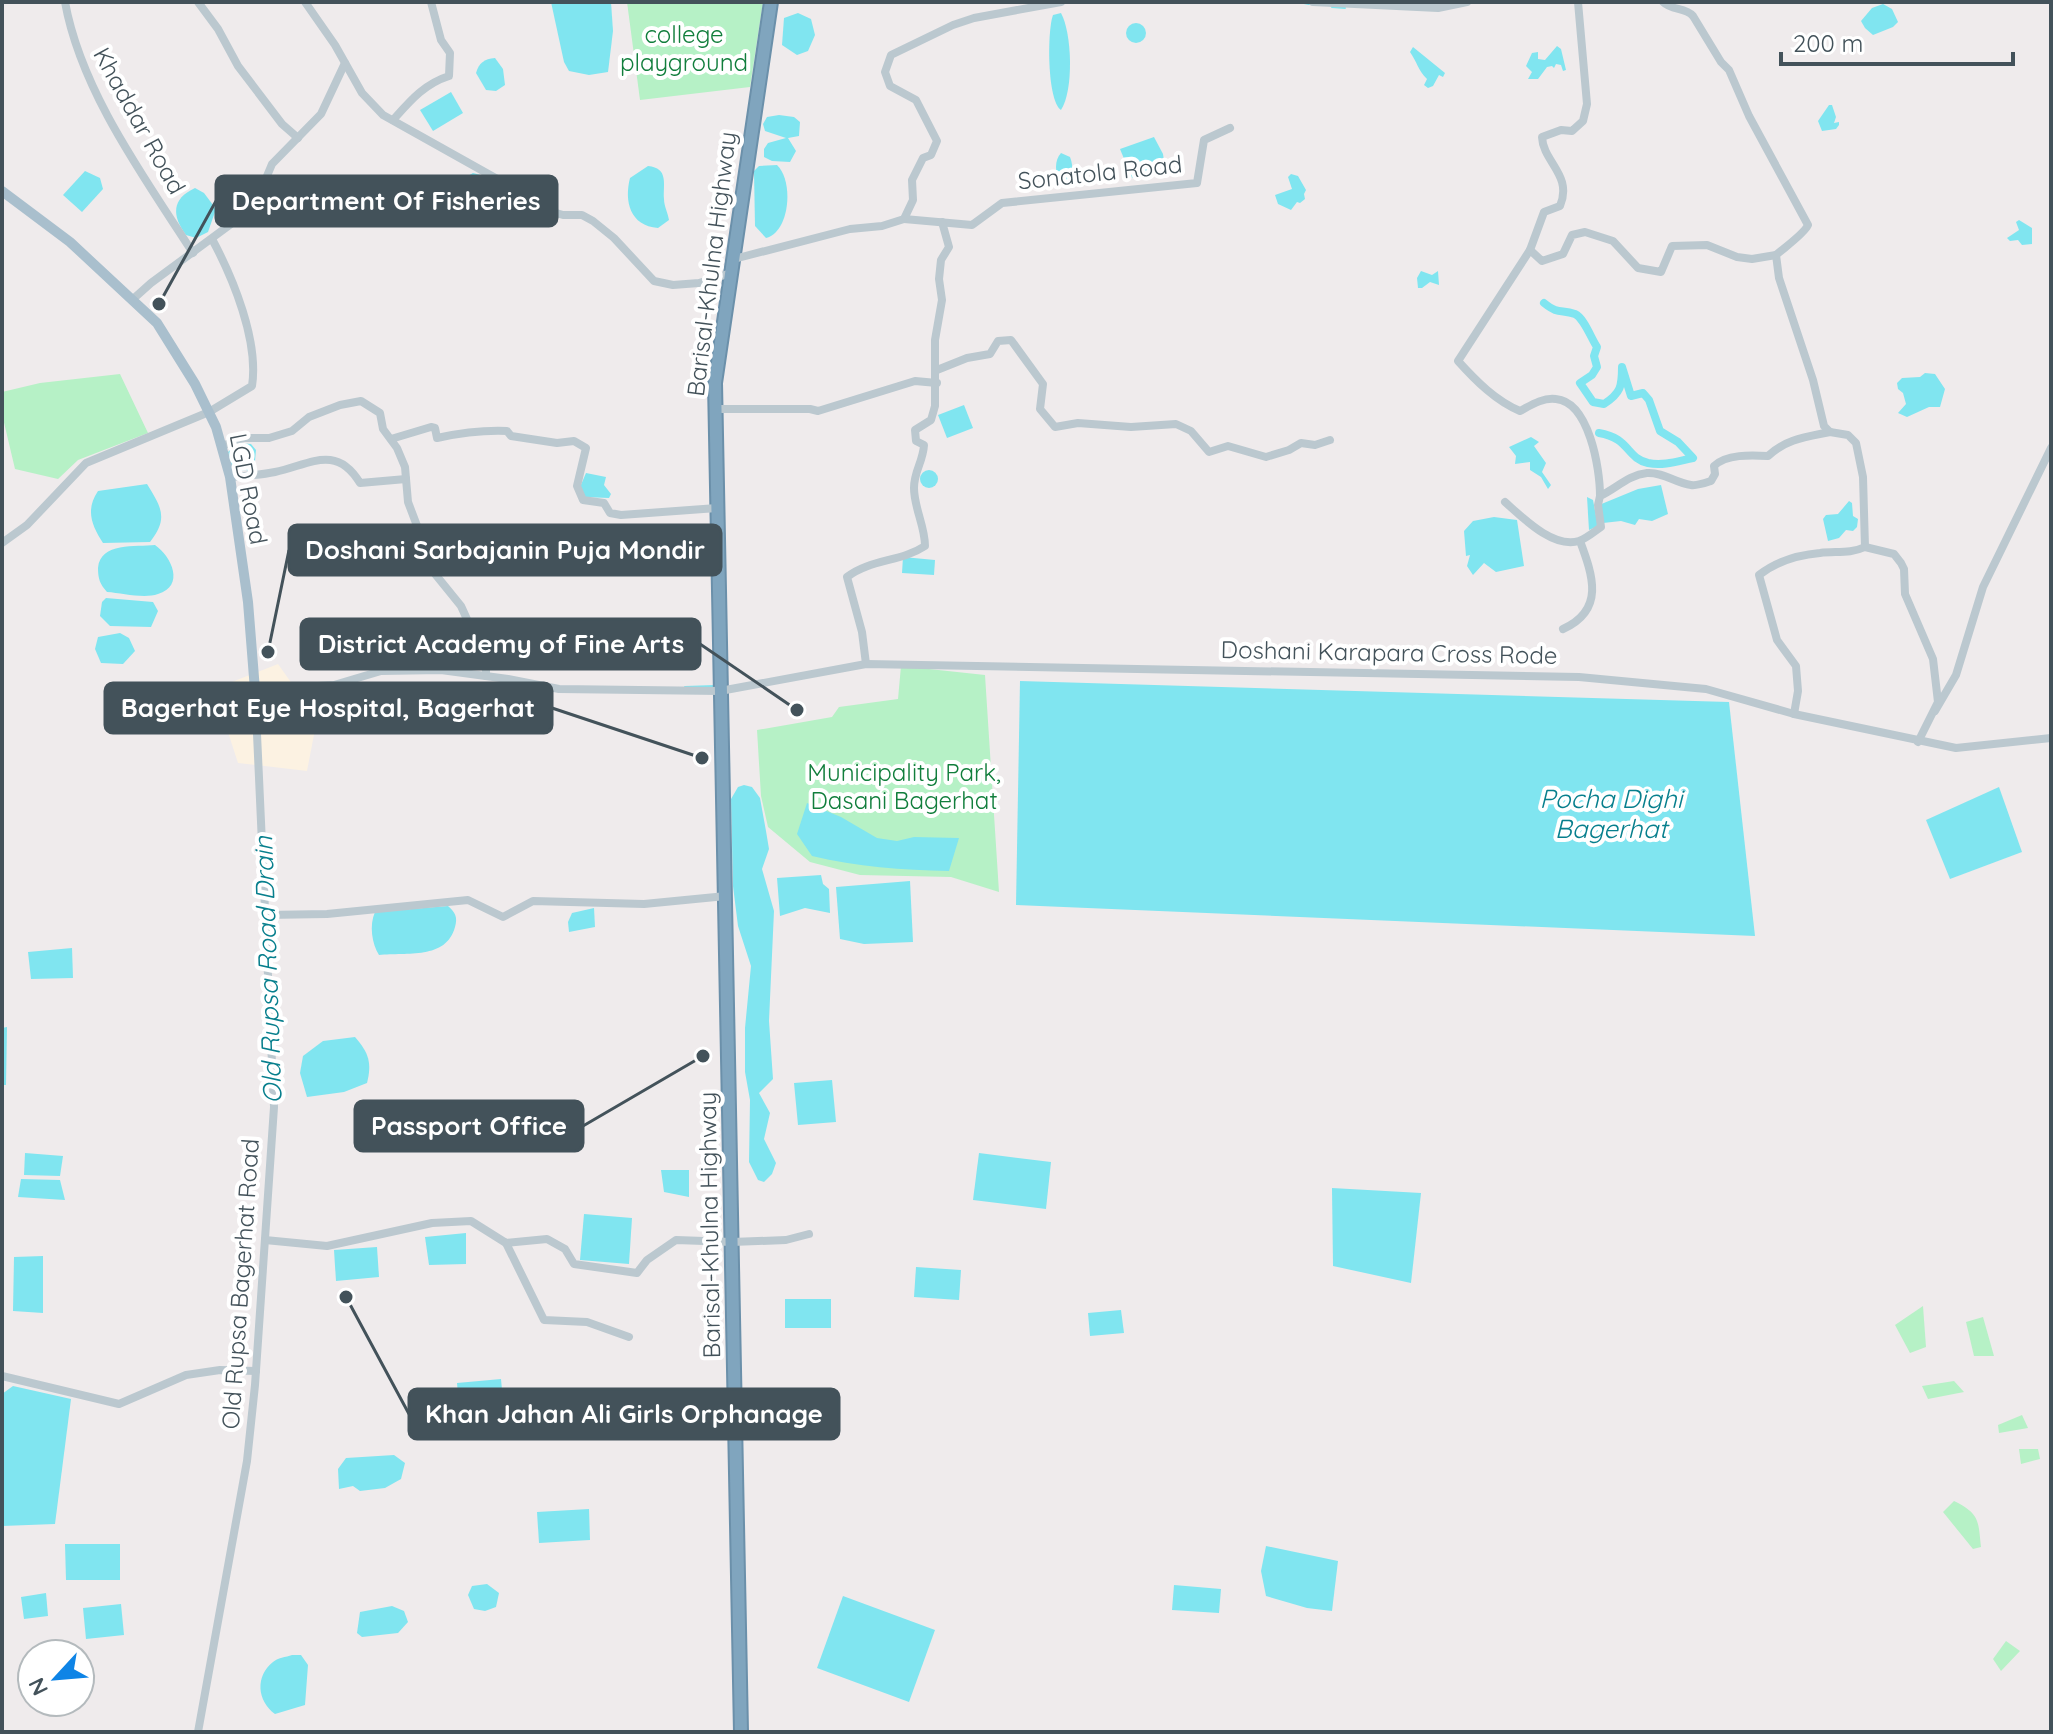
<svg xmlns="http://www.w3.org/2000/svg" width="2053" height="1734" font-family="Quicksand,sans-serif">
<style>
.commercial{fill:#fcf2e2}
.green{fill:#b6f1c6}
.water{fill:#80e5f0}
.lines{fill:none;stroke-linecap:round;stroke-linejoin:round}
.stream{stroke:#80e5f0;stroke-width:2}
.canal{stroke:#80e5f0;stroke-width:8}
.highway-casing{stroke:#6b90aa;stroke-width:16}
.minor{stroke:#bbc8cf;stroke-width:8}
.major{stroke:#a9bfcd;stroke-width:10}
.highway{stroke:#80a5be;stroke-width:12}
.labels{text-anchor:middle;stroke-width:8;stroke-linejoin:round;paint-order:stroke}
.park-label{font-size:24px;fill:#117e3c;stroke:#fff}
.street-label{font-size:24px;fill:#43525a;stroke:#fff}
.water-label{font-size:26px;font-style:italic;fill:#077f8d;stroke:#fff}
.leader{fill:none;stroke:#43525a;stroke-width:3}
.callout-dot{fill:#43525a;stroke:#fff;stroke-width:3}
.callout{fill:#43525a;stroke:#43525a;stroke-width:3}
.callout-label{font-size:26px;text-anchor:middle;font-weight:bold;fill:#fff}
</style>
<rect width="100%" height="100%" fill="#efebec"/>
<path class="commercial" d="M278,664L317,719L307,771L238,763L214,689Z"/>
<g class="green">
<path d="M627,2H763L750,87L640,100Z"/>
<path d="M120,374L148,433L78,460L58,479L15,469L2,414V392L40,383Z"/>
<path d="M901,666L985,675L999,892L951,877L860,875L810,862L768,827L761,796L757,730L832,717L839,707L898,699Z"/>
<path d="M1923,1306L1926,1347L1910,1353L1895,1325Z"/>
<path d="M1983,1317L1994,1356H1974L1966,1322Z"/>
<path d="M1954,1381L1964,1392L1928,1399L1922,1386Z"/>
<path d="M2022,1415L2028,1428L1999,1433L1998,1425Z"/>
<path d="M2019,1449H2038L2040,1459L2021,1464Z"/>
<path d="M1954,1501C1980,1514 1978,1520 1981,1547L1973,1549L1943,1512Z"/>
<path d="M2006,1641L2020,1651L2001,1671L1993,1659Z"/>
</g>
<g class="water">
<path d="M551,2H611L613,31L608,72L589,75L569,71L564,62Z"/>
<path d="M1883,4L1892,9L1898,22L1893,27L1873,35L1865,28L1861,21L1872,8Z"/>
<path d="M798,13L811,19L815,35L808,51L797,55L782,45L784,18Z"/>
<path d="M1061,13C1072,33 1074,90 1061,110C1047,101 1047,31 1053,15Z"/>
<circle cx="1136" cy="33" r="10"/>
<path d="M1557,46L1561,49L1566,70L1563,71L1561,65L1556,64L1554,68L1552,66L1547,67L1538,79H1528L1532,72L1526,66L1532,53L1538,52V59L1545,60Z"/>
<path d="M1413,47L1445,73L1443,77L1439,75L1433,86L1428,88L1424,85L1427,79C1418,70 1417,62 1410,52Z"/>
<path d="M495,58L503,69L505,85L496,91L486,90L476,73C479,63 484,59 495,58Z"/>
<path d="M451,92L463,113L433,131L420,110Z"/>
<path d="M1829,105H1832L1836,117L1834,123L1839,122V125L1836,129L1822,131L1818,121Z"/>
<path d="M779,115L794,117L800,122L799,136L788,138L796,151L790,162L772,161L764,157V149L768,143L786,138L765,131L763,124L767,117Z"/>
<path d="M1154,137L1163,154L1164,161L1132,178L1120,149Z"/>
<path d="M1061,153L1070,157C1074,167 1073,178 1063,183H1060C1055,174 1054,160 1061,153Z"/>
<path d="M777,165C794,181 790,232 766,238L755,226L754,171L759,166Z"/>
<path d="M648,166C669,168 663,184 664,199C664,206 668,213 669,220L658,228C630,226 624,201 630,178Z"/>
<path d="M85,171L100,178L103,189L82,212L63,195Z"/>
<path d="M473,173L484,176L491,188L481,208L473,211L462,207C456,193 458,180 473,173Z"/>
<path d="M1291,174L1298,176L1306,190L1304,194L1305,199L1300,203L1297,202L1291,210L1278,204L1275,195L1292,189L1288,177Z"/>
<path d="M195,188L204,193L216,209L208,232L196,238L186,235C172,216 171,199 195,188Z"/>
<path d="M2019,220L2032,228V244L2022,245L2018,240L2010,241L2007,238L2019,230L2016,222Z"/>
<path d="M1421,271L1432,275L1438,271L1439,285L1430,282L1422,288H1418L1417,278Z"/>
<path d="M1925,373L1935,374L1945,389L1940,407H1929L1907,417L1898,413L1906,404L1903,393L1898,389L1897,383L1902,378L1920,377Z"/>
<path d="M964,405L973,428L947,438L938,415Z"/>
<path d="M1531,437L1539,442L1534,446L1546,463L1542,472L1551,485L1548,489L1541,477L1530,470V462L1515,464L1516,456L1509,447Z"/>
<path d="M238,443L251,444L256,450L254,472L246,470L233,471L228,452Z"/>
<circle cx="929" cy="479" r="9"/>
<path d="M586,473L606,477L604,485L611,494L609,498L584,497L580,487Z"/>
<path d="M147,484C161,507 169,518 150,542L103,543C92,526 85,510 98,491Z"/>
<path d="M1661,485L1668,514L1652,521L1639,519L1635,525L1621,521L1603,523L1599,505L1638,489Z"/>
<path d="M1587,497L1593,500L1598,526L1589,530Z"/>
<path d="M1849,501L1852,503L1853,516L1858,519L1857,527L1853,531L1846,530L1839,538L1828,541L1823,519L1826,515L1838,514Z"/>
<path d="M1494,517L1517,520L1524,566L1496,572L1484,563L1473,575L1467,566L1470,555L1466,556L1464,531L1473,521Z"/>
<path d="M155,545C172,557 185,586 158,594C144,599 122,593 107,592C100,584 98,579 98,568C100,542 136,547 155,545Z"/>
<path d="M903,557L935,560L934,575L902,573Z"/>
<path d="M106,598L153,602L158,611L151,627L110,626L100,616L102,602Z"/>
<path d="M120,633L129,638L135,651L123,664L101,663L95,649L98,637Z"/>
<path d="M1020,681L1729,702L1755,936L1016,905Z"/>
<path d="M744,785L752,787L760,798L766,831L769,849L762,869L774,911L769,1021L773,1079L759,1093L770,1113L764,1139L776,1163L772,1174L764,1182L758,1180L749,1162L750,1100L745,1072V1028L751,966L738,926L733,886L731,799L738,787Z"/>
<path d="M1999,787L2022,852L1950,879L1926,820Z"/>
<path d="M807,803L841,817L877,838L897,841L914,837L959,838L949,871C902,870 857,867 812,856L797,834Z"/>
<path d="M821,875L823,884L829,889L830,913L805,908L780,916L777,878Z"/>
<path d="M910,881L913,942L864,944L840,939L836,887Z"/>
<path d="M448,906C455,912 458,917 455,927C446,960 407,952 379,955C372,944 369,925 375,912Z"/>
<path d="M594,908L595,927L569,932L568,922L572,913Z"/>
<path d="M72,948L73,978L31,979L28,952Z"/>
<path d="M7,1027L6,1085H2V1028Z"/>
<path d="M355,1037C369,1053 372,1063 367,1083L344,1092L307,1097L300,1073L303,1056L323,1041Z"/>
<path d="M832,1080L836,1122L798,1125L794,1083Z"/>
<path d="M25,1153L63,1156L60,1176L24,1175Z"/>
<path d="M979,1153L1051,1162L1046,1209L973,1200Z"/>
<path d="M661,1170H689V1197L664,1192Z"/>
<path d="M21,1179L60,1180L65,1200L18,1197Z"/>
<path d="M1332,1188L1421,1193L1411,1283L1333,1266Z"/>
<path d="M584,1214L632,1218L629,1264L580,1260Z"/>
<path d="M466,1233V1264L429,1265L425,1237Z"/>
<path d="M377,1247L379,1277L336,1281L334,1250Z"/>
<path d="M43,1256V1313L13,1311L14,1257Z"/>
<path d="M916,1267L961,1270L959,1300L914,1297Z"/>
<rect x="785" y="1299" width="46" height="29"/>
<path d="M1121,1310L1124,1333L1090,1336L1088,1313Z"/>
<path d="M501,1379L505,1423L461,1426L457,1383Z"/>
<path d="M13,1386L71,1399L55,1524L2,1526V1394Z"/>
<path d="M394,1455L405,1463L401,1479L385,1488L360,1491L353,1486L339,1489L338,1469L346,1458Z"/>
<path d="M589,1509L590,1540L539,1543L537,1512Z"/>
<path d="M65,1544H120V1580H66Z"/>
<path d="M1266,1546L1338,1561L1332,1611L1307,1608L1266,1596L1261,1571Z"/>
<path d="M487,1584L499,1593L496,1607L485,1611L474,1609L468,1595L472,1586Z"/>
<path d="M1174,1585L1221,1589L1219,1613L1172,1610Z"/>
<path d="M46,1593L48,1616L24,1619L21,1597Z"/>
<path d="M843,1596L935,1630L909,1702L817,1668Z"/>
<path d="M121,1604L124,1635L86,1639L83,1608Z"/>
<path d="M392,1606L404,1611L408,1622L398,1633L362,1637L357,1633L360,1612Z"/>
<path d="M292,1655H301L308,1665L305,1705L275,1714C257,1701 255,1676 273,1662C277,1658 286,1657 292,1655Z"/>
</g>
<g class="lines">
<g class="stream">
<path d="M1299,2L1309,4"/>
<path d="M1517,2H1534"/>
<path d="M1332,7L1345,8"/>
<path d="M685,687L715,686"/>
</g>
<path class="canal" d="M1544,303C1559,315 1561,309 1575,314C1584,318 1591,338 1597,347L1594,356L1597,367L1592,375L1580,383L1593,402L1604,404C1621,393 1622,386 1622,367L1631,396L1643,393L1649,400L1660,431L1678,442L1693,458C1678,461 1664,466 1648,463C1626,458 1630,438 1599,433"/>
<g class="highway-casing">
<path id="highway" d="M741,1732L715,383L771,2"/>
</g>
<g class="minor">
<path d="M65,2C81,91 144,177 193,253"/>
<path d="M198,2L218,29L238,66L282,124L298,138"/>
<path d="M305,2L335,45L362,93L383,115L515,189L546,210L563,215H582L593,221L614,238L654,281L673,285L699,283L731,273"/>
<path d="M1313,2L1438,8L1467,2"/>
<path d="M1578,2L1587,104L1583,121L1572,131L1561,130L1542,137C1543,162 1573,175 1560,206L1544,212L1530,250L1458,361C1476,381 1496,401 1520,411C1531,405 1544,397 1556,399C1589,402 1600,468 1600,496"/>
<path d="M1663,2C1672,11 1685,7 1693,16L1721,62L1729,70L1749,116L1808,225C1804,234 1785,247 1776,255L1779,278L1813,380L1824,426L1830,432L1848,435L1856,443L1863,477L1865,547C1850,554 1836,551 1820,553C1797,555 1777,561 1759,575L1777,640L1796,666L1798,691L1794,714"/>
<path d="M393,120C410,101 424,84 449,76L450,53L441,40L431,2"/>
<path d="M904,219L972,225L1002,203L1197,183L1204,140L1230,128"/>
<path d="M1530,250L1542,261L1563,254L1572,235L1585,232L1613,241L1638,268L1661,272L1672,246L1707,245L1737,257L1752,259L1776,255"/>
<path d="M734,259L850,229L882,226L904,219L913,200L912,180L923,158L931,155L937,141L916,100L890,86L885,72L891,55L953,25L974,18L1061,2"/>
<path d="M132,300L151,283L254,207L272,164L321,114L345,63"/>
<path d="M937,370L967,358L990,354L998,341L1011,340L1043,384L1040,409L1055,427L1078,423L1131,427L1176,424L1191,431L1209,452L1228,446L1266,457L1289,450L1301,443L1315,445L1330,440"/>
<path d="M716,409H810L818,411L915,381L937,383"/>
<path d="M391,439L431,427L435,428L437,438C460,433 483,430 507,431L511,436L557,443L574,441L586,448L577,486L583,500L604,503L610,513L621,515L717,508"/>
<path d="M222,446L244,438H269L292,431L309,417L340,405L361,401L380,413L383,429L397,448L405,467L408,502L419,531L420,551L431,569L461,606L475,637L486,654V676"/>
<path d="M230,477C245,476 260,475 275,472C309,465 336,443 360,483L406,479"/>
<path d="M1505,502C1522,517 1553,549 1579,541C1587,538 1595,531 1601,527L1598,505L1600,496C1617,488 1628,475 1647,473C1664,472 1675,483 1691,485C1697,486 1705,483 1711,481L1715,474L1714,466C1726,454 1751,455 1768,456C1786,439 1806,437 1830,432"/>
<path d="M2,543L27,525L86,463L209,412L252,386C259,341 233,278 212,239"/>
<path d="M1865,547L1894,554L1901,563L1904,569L1905,594L1933,659L1938,702L1918,742"/>
<path d="M1563,629C1605,610 1593,576 1580,541"/>
<path d="M866,664L862,632L847,577C870,559 901,562 925,546C925,526 914,508 914,488C914,471 923,462 924,445L916,441L915,430L931,420L935,406V340L942,300L939,279L941,260L949,247L942,222"/>
<path d="M1935,711L1956,675L1983,587L2051,448"/>
<path d="M266,915L327,914L468,900L503,917L533,901L644,904L726,896"/>
<path d="M265,1240L327,1246L432,1223L471,1221L506,1243L547,1239L565,1249L574,1264L637,1273L647,1260L676,1240L732,1242L786,1240L809,1234"/>
<path d="M506,1243L544,1320L587,1322L629,1337"/>
<path d="M2,1376L119,1404L186,1375L220,1370L256,1371"/>
<path d="M198,1732L247,1461L255,1385L274,1107L255,690L334,685L381,671L441,670L508,679L559,689L720,691L866,664L1579,677L1706,689L1794,714L1956,748L2051,738"/>
</g>
<path class="major" d="M2,191L70,242L157,323L195,384L216,427L230,477L248,602L255,690"/>
<use href="#highway" class="highway"/>
</g>
<g class="labels">
<g class="park-label">
<text x="684" y="43">college<tspan x="684" dy="28">playground</tspan></text>
<text x="904" y="781">Municipality Park,<tspan x="904" dy="28">Dasani Bagerhat</tspan></text>
</g>
<g class="street-label">
<text transform="translate(139 121) rotate(61)" y="8">Khaddar Road</text>
<text transform="translate(1100 173) rotate(-6)" y="8">Sonatola Road</text>
<text transform="translate(712 264) rotate(-83)" y="8">Barisal-Khulna Highway</text>
<text transform="translate(248 489) rotate(79)" y="8">LGD Road</text>
<text transform="translate(1389 653) rotate(1)" y="8">Doshani Karapara Cross Rode</text>
<text transform="translate(710 1225) rotate(-91)" y="8">Barisal-Khulna Highway</text>
<text transform="translate(241 1284) rotate(-86)" y="8">Old Rupsa Bagerhat Road</text>
</g>
<g class="water-label">
<text x="1611" y="808">Pocha Dighi<tspan x="1611" dy="30">Bagerhat</tspan></text>
<text transform="translate(268 970) rotate(-92)" y="9">Old Rupsa Road Drain</text>
</g>
</g>
<path class="leader" d="M159 304L216 201M268 652L289 550M797 710L700 644M702 758L552 708M703 1056L583 1126M346 1297L409 1414"/>
<g class="callout-dot">
<circle cx="159" cy="304" r="8"/>
<circle cx="268" cy="652" r="8"/>
<circle cx="797" cy="710" r="8"/>
<circle cx="702" cy="758" r="8"/>
<circle cx="703" cy="1056" r="8"/>
<circle cx="346" cy="1297" r="8"/>
</g>
<g class="callout">
<rect x="216" y="176" width="341" height="50" rx="8"/>
<rect x="289" y="525" width="432" height="50" rx="8"/>
<rect x="301" y="619" width="399" height="50" rx="8"/>
<rect x="105" y="683" width="447" height="50" rx="8"/>
<rect x="355" y="1101" width="228" height="50" rx="8"/>
<rect x="409" y="1389" width="430" height="50" rx="8"/>
</g>
<g class="callout-label">
<text x="386" y="210">Department Of Fisheries</text>
<text x="505" y="559">Doshani Sarbajanin Puja Mondir</text>
<text x="501" y="653">District Academy of Fine Arts</text>
<text x="328" y="717">Bagerhat Eye Hospital, Bagerhat</text>
<text x="469" y="1135">Passport Office</text>
<text x="624" y="1423">Khan Jahan Ali Girls Orphanage</text>
</g>
<rect width="2053" height="1734" fill="none" stroke="#43525a" stroke-width="8"/>
<g transform="translate(56 1678) rotate(244)"><circle r="38" fill="#ffffff" stroke="#b4babd" stroke-width="2"/>
<path d="M0-6L14 30L0 20L-14 30Z" fill="#0e84e6"/>
<text y="-12" font-size="22" font-weight="bold" text-anchor="middle" fill="#43525a">N</text>
</g>
<path d="M1781 52v12h232v-12" fill="none" stroke="#43525a" stroke-width="4"/>
<text x="1793" y="52" font-size="24" fill="#43525a" stroke="#ffffff" stroke-width="6" paint-order="stroke">200 m</text>
</svg>
